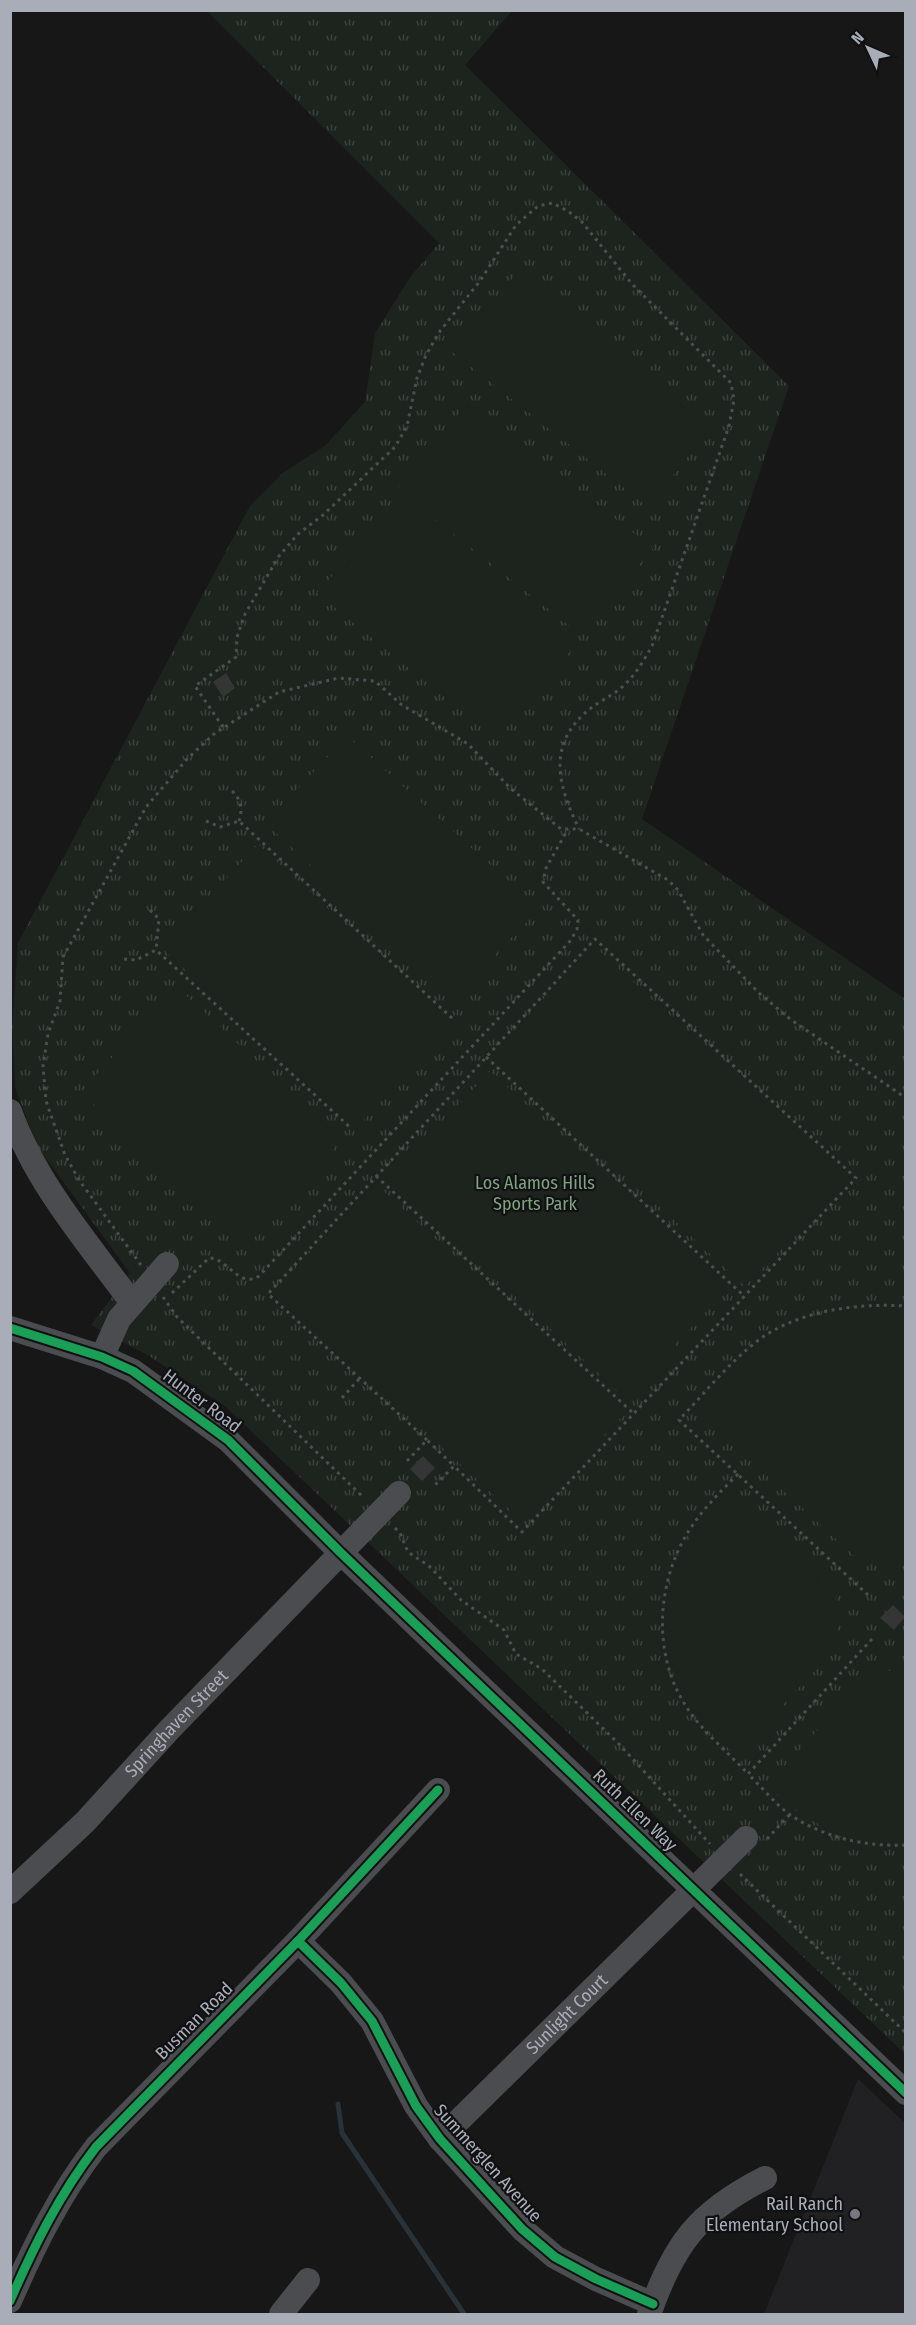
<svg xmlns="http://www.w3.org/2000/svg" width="916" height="2325" font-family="'Fira Sans Condensed',sans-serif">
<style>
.built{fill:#212123}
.park{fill:url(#park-tufts)}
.pitch{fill:#1d241e}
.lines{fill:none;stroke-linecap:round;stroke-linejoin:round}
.stream{stroke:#2a3239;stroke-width:5}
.building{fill:#353536}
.path{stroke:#4d4e52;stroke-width:3;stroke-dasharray:3 4.5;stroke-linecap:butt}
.minor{stroke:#4b4c50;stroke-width:24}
.cycleway-casing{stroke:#111113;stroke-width:13}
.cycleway{stroke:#1a9f57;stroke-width:9}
.poi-dot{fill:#757880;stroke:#111113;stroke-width:2}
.labels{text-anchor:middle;stroke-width:4.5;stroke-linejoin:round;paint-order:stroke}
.park-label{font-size:18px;fill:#7fa381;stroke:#111113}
.street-label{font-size:18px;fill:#a8adb8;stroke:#111113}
.poi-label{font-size:18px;fill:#a8adb8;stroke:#111113;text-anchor:end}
</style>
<defs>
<pattern id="park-tufts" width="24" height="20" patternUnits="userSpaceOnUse" patternTransform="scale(1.5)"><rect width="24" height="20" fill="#1d241e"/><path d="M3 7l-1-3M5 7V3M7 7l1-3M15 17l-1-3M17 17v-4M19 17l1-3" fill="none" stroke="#3b413d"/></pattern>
</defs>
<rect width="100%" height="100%" fill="#171717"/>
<path class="built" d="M858,2079L905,2123V2314H764Z"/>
<path class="park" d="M207,11H512L465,65L789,386L642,819L905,999V2054L225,1406L149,1356L91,1325L130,1273L37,1146L15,1087L12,1027L18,943L250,506L284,472L325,446L365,402L375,333L411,276L439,243Z"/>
<g class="pitch">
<path d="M517,273L710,428L648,507L451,351Z"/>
<path d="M467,404L653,548L581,635L397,489Z"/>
<path d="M397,502L577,644L493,736L317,593Z"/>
<path d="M347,736L539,909L452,999L266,823Z"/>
<path d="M258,844L452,1023L356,1129L162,948Z"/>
<path d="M593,945L848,1180L745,1286L494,1053Z"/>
<path d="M176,986L341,1140L244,1249L81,1092Z"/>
<path d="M490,1071L726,1290L625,1398L390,1179Z"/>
<path d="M375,1183L624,1414L523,1522L274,1291Z"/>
<path d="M867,1307L905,1308V1562L862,1563L692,1406C753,1345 778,1319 867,1307Z"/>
<path d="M724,1492L836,1594L838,1645L737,1755C717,1739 696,1722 684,1698C646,1626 670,1547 724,1492Z"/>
<path d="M905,1670V1842C853,1848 803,1822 768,1785L870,1672Z"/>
</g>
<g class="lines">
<path class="stream" d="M338,2104L342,2133L464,2314"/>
</g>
<g class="building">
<path d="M226,673L235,688L223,697L213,682Z"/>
<path d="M423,1456L435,1468L422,1481L410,1469Z"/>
<path d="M893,1605L905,1617L894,1630L880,1618Z"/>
</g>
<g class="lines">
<g class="path">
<path d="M223,727L195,686L236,657L237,637L245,614L279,556L298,534L323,515L395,447L407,426L417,378L426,355L440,331L480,281L516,225L538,206L552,203L568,211L582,222L632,284L731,383L734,400L729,426L652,646C644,660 635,676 622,687C611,697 595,703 584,714C546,749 560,789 579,829"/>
<path d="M232,791C241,799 243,810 239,821"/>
<path d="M206,821L220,827L239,821L454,1020"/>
<path d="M150,910L159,919L156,950"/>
<path d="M124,959L136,960L156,950L352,1129"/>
<path d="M486,1057L744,1296"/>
<path d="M376,1176L633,1413"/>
<path d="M141,1265L79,1180L65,1155L46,1101L43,1066L48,1034L60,1001L63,957L146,807L187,759L214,734L279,692L339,678L375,681L402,705L468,744L510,788L561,829H579L668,880L678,890L703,935L759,993L790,1019L906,1098"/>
<path d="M172,1293L209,1258C228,1258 239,1289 259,1276L571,940L577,929L578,920L543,882L546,868L568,829"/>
<path d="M163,1297L177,1317L364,1498"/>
<path d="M342,1398L359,1379"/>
<path d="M427,1440L268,1294L595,939L856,1178L522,1532L454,1466"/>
<path d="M407,1461L427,1440L454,1466L435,1485"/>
<path d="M738,1474C720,1492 703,1509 690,1529C657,1580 652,1651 684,1703C700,1730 727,1751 748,1774"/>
<path d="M395,1528L400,1533L408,1552L429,1566L461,1600L504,1630L516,1654L542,1669L620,1745L710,1844"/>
<path d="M868,1595L679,1420C705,1393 730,1361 760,1339C801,1310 857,1303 906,1306"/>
<path d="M872,1639L748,1774C761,1786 774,1803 789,1814C822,1837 865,1847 906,1845"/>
<path d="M767,1839L790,1814"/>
<path d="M740,1874L906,2033"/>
</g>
<g class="minor">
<path d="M10,1111C35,1182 88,1243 132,1303"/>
<path d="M10,1328L102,1357L133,1371L228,1440L340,1552L906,2093"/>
<path d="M102,1357L119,1319L167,1264"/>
<path id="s1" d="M10,1892L85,1822L169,1730L399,1493"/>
<path d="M298,1941L341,1983L372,2021L416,2106L440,2139L522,2229L555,2257L596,2279L653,2304"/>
<path id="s2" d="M440,2139L746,1838"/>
<path d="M10,2301C34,2246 59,2195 96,2147L298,1941L438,1790"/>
<path d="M281,2314L308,2280"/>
<path d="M649,2314C675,2244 696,2213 765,2178"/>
</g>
<g class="cycleway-casing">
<g id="cycleway">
<path d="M10,1328L102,1357L133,1371L228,1440L340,1552L906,2093"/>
<path d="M298,1941L341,1983L372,2021L416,2106L440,2139L522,2229L555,2257L596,2279L653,2304"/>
<path d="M10,2301C34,2246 59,2195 96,2147L298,1941L438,1790"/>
</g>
</g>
<use href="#cycleway" class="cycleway"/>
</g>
<circle class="poi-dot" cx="855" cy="2214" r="6"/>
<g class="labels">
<g class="park-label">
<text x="535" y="1189">Los Alamos Hills<tspan x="535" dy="21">Sports Park</tspan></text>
</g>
<g class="street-label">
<text transform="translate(202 1401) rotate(37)" y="6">Hunter Road</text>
<text dy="6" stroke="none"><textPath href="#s1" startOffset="237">Springhaven Street</textPath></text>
<text transform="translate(635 1810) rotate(44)" y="6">Ruth Ellen Way</text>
<text dy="6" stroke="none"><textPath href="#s2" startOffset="178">Sunlight Court</textPath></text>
<text transform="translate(194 2021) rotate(-45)" y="6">Busman Road</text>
<text transform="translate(488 2163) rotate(48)" y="6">Summerglen Avenue</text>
</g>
<g class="poi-label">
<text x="843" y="2210">Rail Ranch<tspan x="843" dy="21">Elementary School</tspan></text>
</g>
</g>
<rect width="916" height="2325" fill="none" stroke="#a8adb8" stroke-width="24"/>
<g transform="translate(868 48) rotate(314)" stroke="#111113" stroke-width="4.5" paint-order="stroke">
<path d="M0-4.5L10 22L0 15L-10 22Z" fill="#a8adb8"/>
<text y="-9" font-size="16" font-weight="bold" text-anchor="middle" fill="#a8adb8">N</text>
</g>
</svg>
